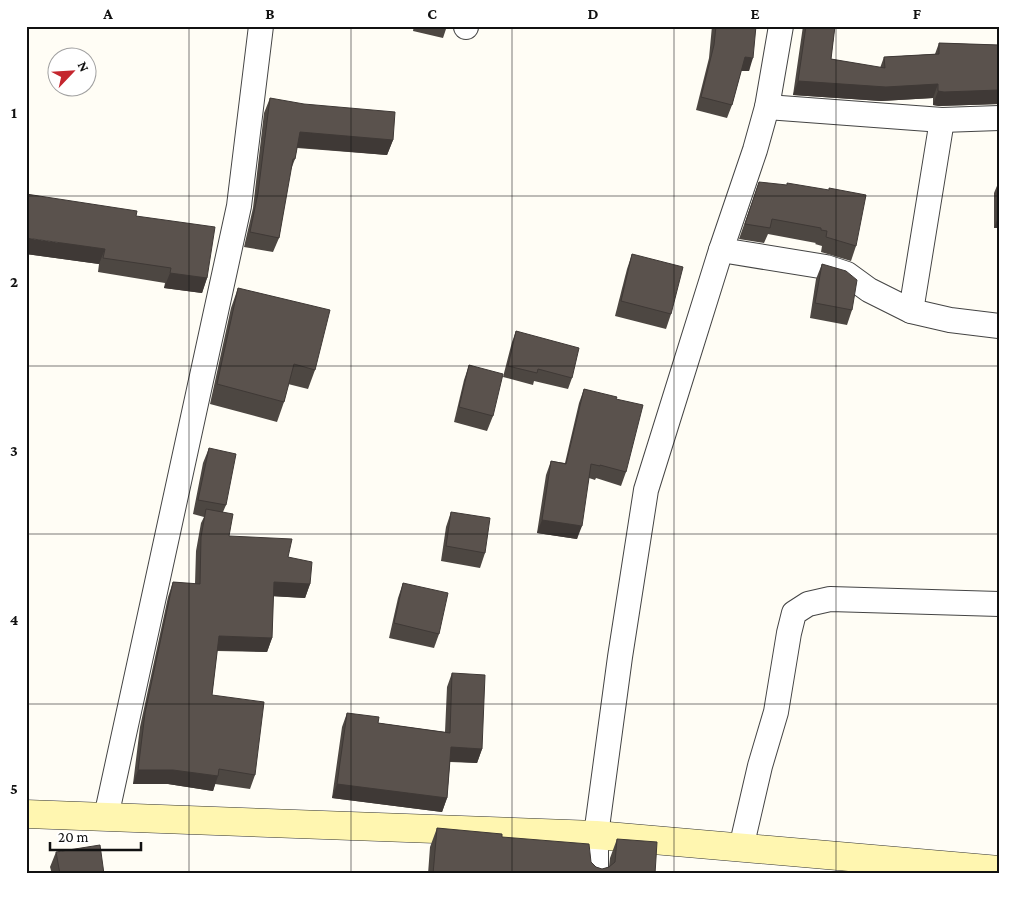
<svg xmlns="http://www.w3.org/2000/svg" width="1025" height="900" font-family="'Crimson Pro',serif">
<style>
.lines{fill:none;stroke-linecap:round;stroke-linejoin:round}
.minor-casing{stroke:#444;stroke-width:26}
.secondary-casing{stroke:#333;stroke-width:29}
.minor{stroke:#fff;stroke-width:24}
.secondary{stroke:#fff6b0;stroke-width:28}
.wall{fill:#4d4742}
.shaded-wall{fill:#3f3936}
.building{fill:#5a524d;stroke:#3f3936}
.grid{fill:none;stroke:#111;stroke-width:1;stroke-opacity:0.55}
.neatline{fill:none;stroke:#111;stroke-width:2}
.grid-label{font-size:16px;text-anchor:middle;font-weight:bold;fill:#111}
</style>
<rect width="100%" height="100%" fill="#fffdf5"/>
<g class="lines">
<g class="minor-casing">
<g id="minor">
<path d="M466,27V26"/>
<path d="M767,107L942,120L999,118"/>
<path d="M721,250L826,267L847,274L869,290L911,311L950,320L999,326"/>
<path d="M911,311L942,120"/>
<path d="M106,817L239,206L261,26"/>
<path d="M741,848L760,766L776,712L789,633L794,613L808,604L830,599L999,604"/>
<path d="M596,874V835L620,657L646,490L721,250L755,150L767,107L781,26"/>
</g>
</g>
<g class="secondary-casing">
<path id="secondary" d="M26,814L596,835L999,870"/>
</g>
<use href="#minor" class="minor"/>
<use href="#secondary" class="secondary"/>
</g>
<g class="wall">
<path d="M414,26H447L443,38L413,31Z"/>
<path d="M712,26H756L749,71H741L732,105L727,118L696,110L709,58Z"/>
<path d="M803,26H835L831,59L880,68L884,57L935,54L939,43L999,45V104L939,106L933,105V98L881,101L793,95Z"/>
<path d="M270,98L393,140L387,155L297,148L295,159L290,172L279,238L273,252L244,247L253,208L264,113Z"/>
<path d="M999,181V228H994V193Z"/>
<path d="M759,182L856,246L851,261L821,252L822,246L815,244L816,243L768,234L764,243L739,239Z"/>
<path d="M136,216L207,278L202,293L164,288L165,283L98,272L99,264L26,254Z"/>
<path d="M632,254L671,314L666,329L615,316L627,269Z"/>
<path d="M822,264L852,310L847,325L810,318L816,279Z"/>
<path d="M238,288L315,370L308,389L288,384L284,402L277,422L210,404L231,308Z"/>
<path d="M516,331L572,378L568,389L534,381L533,385L503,377L512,342Z"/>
<path d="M469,365L493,416L487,431L454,422L464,380Z"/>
<path d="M584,389L616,399L626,472L621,486L596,478L595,480L589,478L577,539L537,533L546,475L551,461L565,463L579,403Z"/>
<path d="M209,448L226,505L223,512L229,536L288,557L310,584L305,598L273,596L272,638L267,652L217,651L212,695L255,775L250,789L215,784L213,791L168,784H133L140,727L168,597L173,582L195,584L196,551L201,523L204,517L193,514L203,463Z"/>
<path d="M451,512L485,553L480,568L441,561L446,527Z"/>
<path d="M403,583L439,634L434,648L389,638L398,598Z"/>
<path d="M452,673L482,749L477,763L450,762L447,798L442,812L332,798L342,727L347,713L378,723L445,732L447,687Z"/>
<path d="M437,828L502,837L591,862L596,867L602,869L609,867L610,858L617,839L655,874H428L430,847Z"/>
<path d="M56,852L104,874H52L50,867Z"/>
</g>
<g class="shaded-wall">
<path d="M745,57L753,58L749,71H740Z"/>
<path d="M798,81L938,84L933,98L881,101L793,95Z"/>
<path d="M999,90V104L939,106L933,105L938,91Z"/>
<path d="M300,132L393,140L387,155L294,147Z"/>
<path d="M999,215V228H994Z"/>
<path d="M26,238L105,249L99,264L26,254Z"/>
<path d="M170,273L207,278L202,293L164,288Z"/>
<path d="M542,520L582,526L577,539L537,533Z"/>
<path d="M274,582L310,584L305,598L269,596Z"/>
<path d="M219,636L272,638L267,652L214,650Z"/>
<path d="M451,747L482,749L477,763L446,761Z"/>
<path d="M138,770H173L218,776L213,791L168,784H133Z"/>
<path d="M337,784L447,798L442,812L332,798Z"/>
</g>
<g class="building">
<path d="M716,26H756L753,58L745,57L732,105L701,97L714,45Z"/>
<path d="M806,26H835L831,59L885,68L884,57L939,54V43L999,45V90L944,92L938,91V84L886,87L798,81Z"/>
<path d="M270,98L304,104L395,112L393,140L300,132L295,159H293L279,238L250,232L258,193Z"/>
<path d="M759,182L787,185V183L829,190V188L866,195L856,246L826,237L827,231L821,230V228L772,219L770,228L745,224Z"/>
<path d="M26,194L137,211L136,216L215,227L207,278L170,273L171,268L103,258L105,249L26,238Z"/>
<path d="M632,254L683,267L671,314L621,301Z"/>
<path d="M822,264L846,271L857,280L852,310L815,303Z"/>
<path d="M238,288L330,310L315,370L294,364L284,402L217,384Z"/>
<path d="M516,331L579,348L572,378L538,369L537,373L508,366Z"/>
<path d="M469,365L503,374L493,416L459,407Z"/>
<path d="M584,389L617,397L616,399L643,405L626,472L600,465V466L591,464L582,526L542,520L551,461L566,464Z"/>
<path d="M209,448L236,454L226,505L198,500Z"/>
<path d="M206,509L233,514L229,536L292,539L288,557L312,562L310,584L274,582L272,638L219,636L212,695L264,702L255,775L219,769L218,776L173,770H138L145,713L173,582L200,584L201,537Z"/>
<path d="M451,512L490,518L485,553L446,546Z"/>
<path d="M403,583L448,593L439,634L394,623Z"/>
<path d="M452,673L485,675L482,749L451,747L447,798L337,784L347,713L379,717L378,723L450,733Z"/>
<path d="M437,828L502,834V837L589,844L591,862L596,867L602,869L609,867L615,862L617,839L657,842L655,874H433Z"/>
<path d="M100,845L104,874H60L56,852Z"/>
</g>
<path class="grid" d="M189,26V874M351,26V874M512,26V874M674,26V874M836,26V874M26,196H999M26,366H999M26,534H999M26,704H999"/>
<rect width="1025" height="900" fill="none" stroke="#ffffff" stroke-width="55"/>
<g transform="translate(72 72) rotate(65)"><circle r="24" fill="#ffffff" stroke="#a0a0a0"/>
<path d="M0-4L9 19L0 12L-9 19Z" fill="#c4262e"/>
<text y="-8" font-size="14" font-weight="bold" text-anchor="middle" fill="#111111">N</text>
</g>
<path d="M50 842v8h91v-8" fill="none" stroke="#111111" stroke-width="2.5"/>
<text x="58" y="842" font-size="15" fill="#111111" stroke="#ffffff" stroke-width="4" paint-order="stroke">20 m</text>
<rect x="28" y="28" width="970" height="844" class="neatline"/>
<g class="grid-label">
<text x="108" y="19">A</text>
<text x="270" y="19">B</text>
<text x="432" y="19">C</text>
<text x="593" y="19">D</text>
<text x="755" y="19">E</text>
<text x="917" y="19">F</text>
<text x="14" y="118">1</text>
<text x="14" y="287">2</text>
<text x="14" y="456">3</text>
<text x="14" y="625">4</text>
<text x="14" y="794">5</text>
</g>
</svg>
